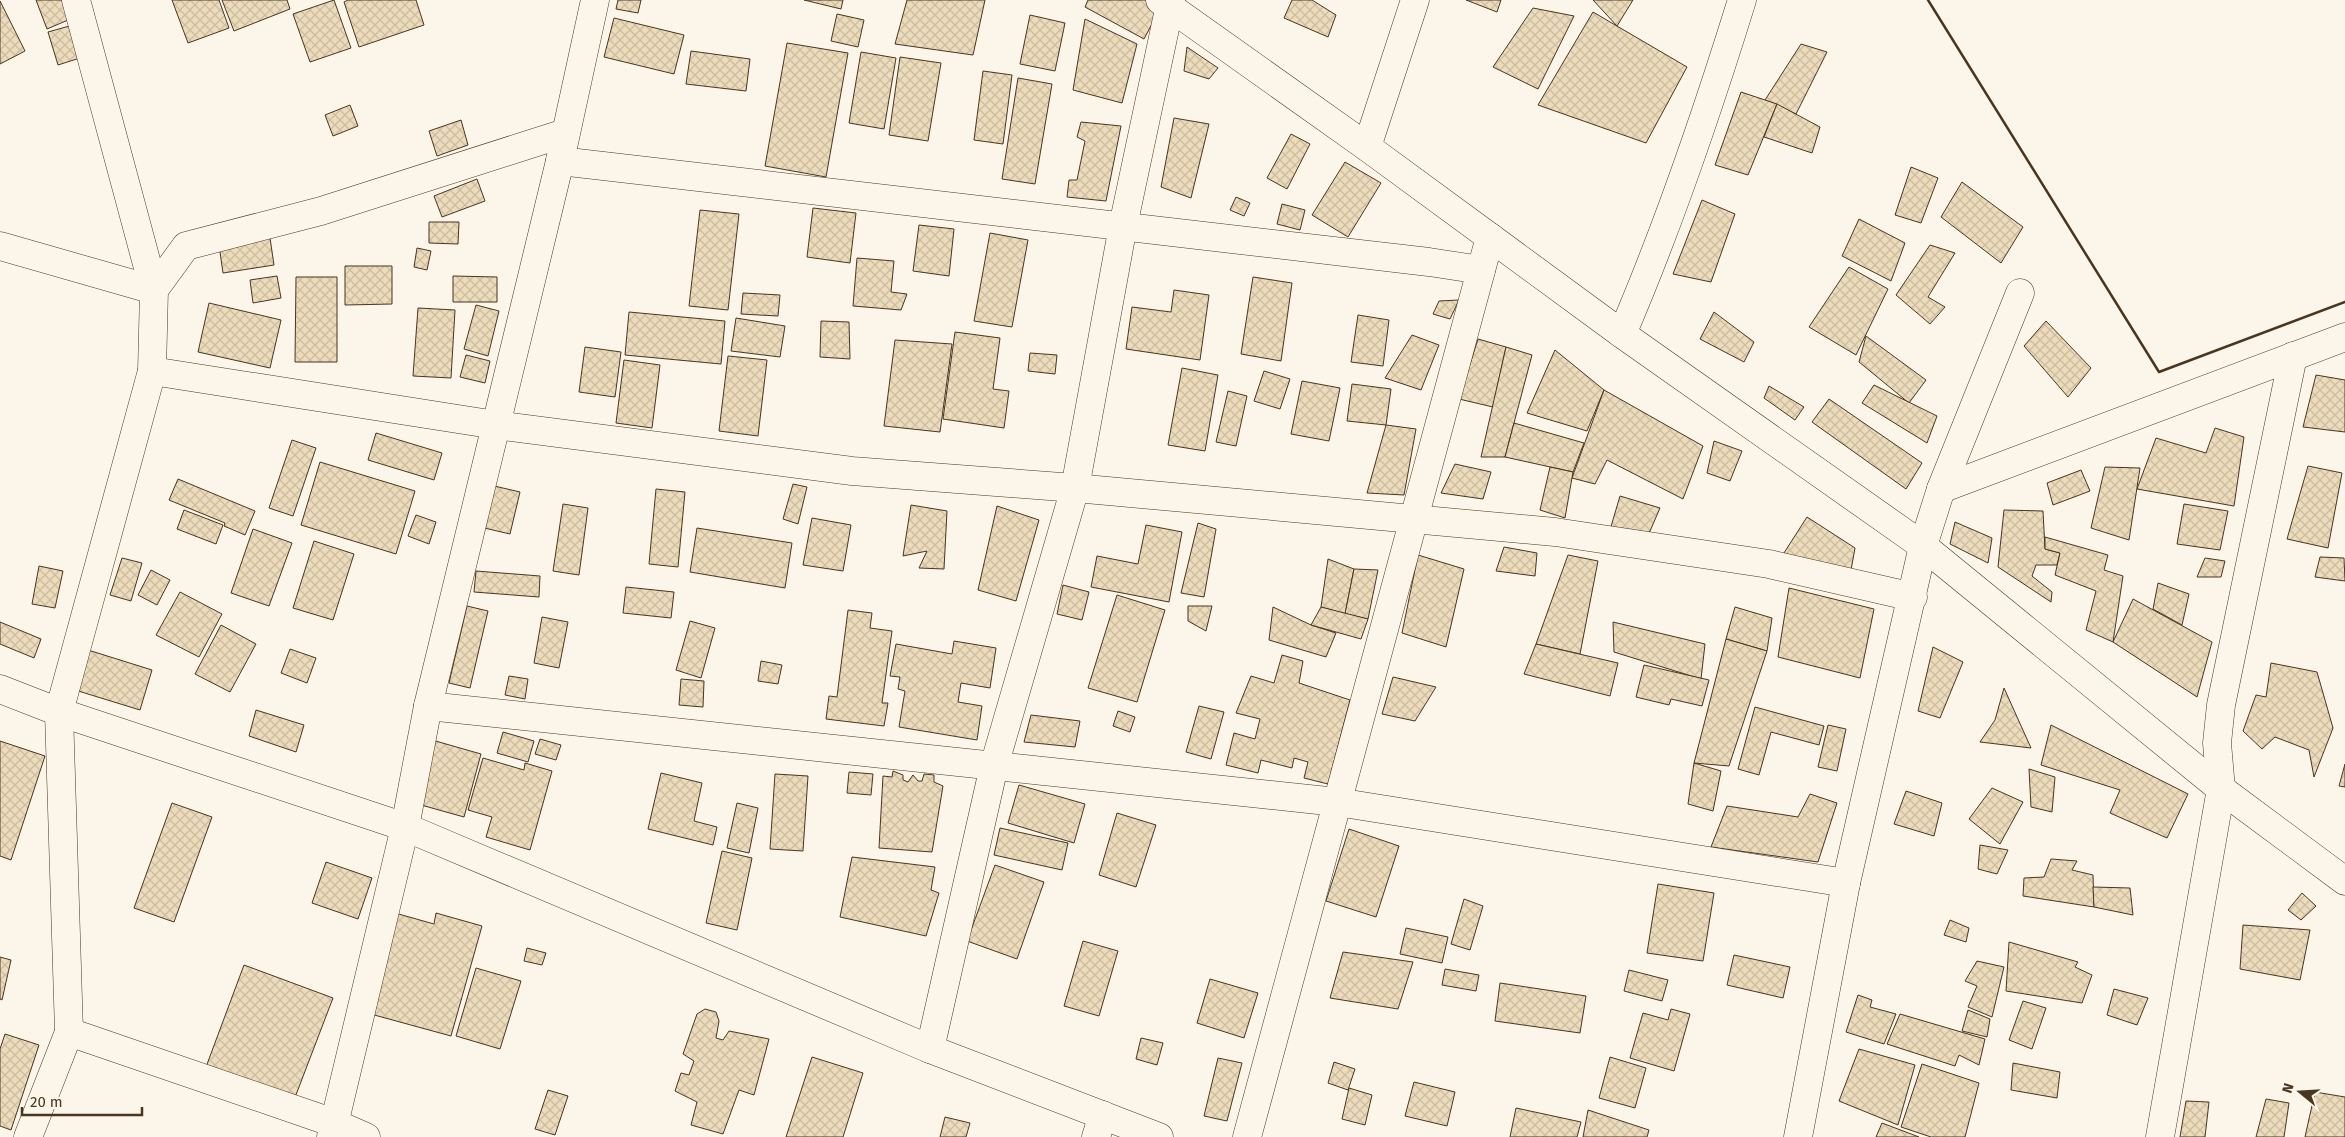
<svg xmlns="http://www.w3.org/2000/svg" width="2345" height="1137" font-family="'Fira Sans',sans-serif">
<style>
.building{fill:url(#building-cross-hatch);stroke:#4a3520}
.lines{fill:none;stroke-linecap:round;stroke-linejoin:round}
.street-casing{stroke:#4a3520;stroke-width:29}
.street{stroke:#fbf6e9;stroke-width:28}
.wall{stroke:#4a3520;stroke-width:2.5}
</style>
<defs>
<pattern id="building-cross-hatch" width="8" height="8" patternUnits="userSpaceOnUse" patternTransform="scale(1.25)"><rect width="8" height="8" fill="#ecdcbc"/><path d="M0 0l8 8M0 8l8-8" fill="none" stroke="#ccbda1"/></pattern>
</defs>
<rect width="100%" height="100%" fill="#fbf6e9"/>
<g class="building">
<path d="M36,0H68L75,17L47,29Z"/>
<path d="M172,0H219L229,28L188,43Z"/>
<path d="M222,0H287L290,9L234,31Z"/>
<path d="M334,0L351,48L310,62L293,14Z"/>
<path d="M348,0H416L424,25L359,47L344,2Z"/>
<path d="M618,0H641L638,13L616,9Z"/>
<path d="M804,0H843L841,9Z"/>
<path d="M907,0H985L973,55L895,44Z"/>
<path d="M1088,0H1154L1162,5L1144,39L1085,7Z"/>
<path d="M1292,0H1312L1336,15L1328,37L1284,18Z"/>
<path d="M1466,0H1501L1497,12Z"/>
<path d="M1593,0H1633L1617,26Z"/>
<path d="M0,1L25,51L0,64Z"/>
<path d="M1533,8L1574,16L1538,89L1493,67Z"/>
<path d="M1593,12L1687,67L1646,143L1538,105Z"/>
<path d="M837,14L864,20L858,47L831,41Z"/>
<path d="M1030,15L1065,23L1055,71L1020,64Z"/>
<path d="M614,18L684,35L674,74L604,57Z"/>
<path d="M1085,19L1137,44L1122,103L1073,90Z"/>
<path d="M73,25L83,57L58,65L48,32Z"/>
<path d="M787,43L848,53L826,177L765,166Z"/>
<path d="M1801,44L1827,52L1796,114L1765,100Z"/>
<path d="M1187,47L1218,68L1209,79L1184,71Z"/>
<path d="M691,51L750,59L746,91L686,84Z"/>
<path d="M861,52L896,58L884,129L849,123Z"/>
<path d="M900,57L941,63L928,141L889,135Z"/>
<path d="M983,71L1012,75L1003,144L974,140Z"/>
<path d="M1018,78L1052,84L1035,184L1002,179Z"/>
<path d="M1741,92L1777,104L1748,175L1715,165Z"/>
<path d="M1777,104L1820,127L1812,153L1764,137Z"/>
<path d="M350,105L358,126L333,136L325,115Z"/>
<path d="M1174,118L1209,124L1191,198L1161,187Z"/>
<path d="M461,120L468,145L437,156L429,131Z"/>
<path d="M1081,122L1121,126L1106,201L1067,197L1069,180H1077L1085,141L1077,137Z"/>
<path d="M1291,134L1310,144L1287,189L1267,178Z"/>
<path d="M1345,162L1381,183L1348,237L1312,215Z"/>
<path d="M1911,167L1938,178L1921,223L1895,215Z"/>
<path d="M477,179L485,201L442,217L434,196Z"/>
<path d="M1962,182L2023,227L2001,263L1941,217Z"/>
<path d="M1236,197L1250,203L1244,216L1230,210Z"/>
<path d="M1702,200L1735,214L1711,282L1673,274Z"/>
<path d="M1282,204L1305,210L1300,230L1277,224Z"/>
<path d="M813,208L856,213L850,263L807,257Z"/>
<path d="M700,210L739,214L728,310L689,306Z"/>
<path d="M1859,219L1905,243L1891,281L1842,256Z"/>
<path d="M429,222H459L458,244L429,243Z"/>
<path d="M919,225L954,229L949,276L913,271Z"/>
<path d="M990,233L1028,240L1012,327L974,321Z"/>
<path d="M270,238L274,265L223,273L219,245Z"/>
<path d="M1930,245L1955,253L1928,297L1945,307L1930,324L1896,295Z"/>
<path d="M417,248L431,251L427,270L414,267Z"/>
<path d="M857,258L894,261L891,292L907,294L901,310L853,306Z"/>
<path d="M345,266H392V304L345,305Z"/>
<path d="M1849,267L1888,289L1856,355L1809,327Z"/>
<path d="M277,276L281,298L253,303L250,280Z"/>
<path d="M453,276L497,277V302H453Z"/>
<path d="M296,277H337V362H295Z"/>
<path d="M1253,277L1292,283L1281,361L1241,354Z"/>
<path d="M1174,290L1209,295L1200,360L1126,349L1132,307L1171,312Z"/>
<path d="M743,293L780,295L778,316L741,314Z"/>
<path d="M1459,300L1450,319L1433,314L1439,301Z"/>
<path d="M209,303L281,320L270,368L198,352Z"/>
<path d="M476,305L499,311L488,356L464,349Z"/>
<path d="M418,308L455,310L451,378L413,376Z"/>
<path d="M629,312L725,321L721,364L625,355Z"/>
<path d="M1714,312L1754,342L1744,362L1700,339Z"/>
<path d="M1358,315L1389,320L1383,366L1351,362Z"/>
<path d="M736,318L785,326L780,357L731,351Z"/>
<path d="M821,321L849,322L850,359L820,357Z"/>
<path d="M2046,321L2091,368L2068,397L2024,346Z"/>
<path d="M955,332L1000,338L993,389L1009,391L1004,428L943,419Z"/>
<path d="M1412,335L1439,345L1421,390L1385,378Z"/>
<path d="M1866,336L1926,380L1909,403L1859,362Z"/>
<path d="M1478,339L1506,347L1493,407L1459,399Z"/>
<path d="M895,340L952,344L940,432L884,426Z"/>
<path d="M585,347L621,352L615,397L579,392Z"/>
<path d="M1506,347L1532,355L1505,457H1481Z"/>
<path d="M1555,350L1604,390L1587,431L1527,413Z"/>
<path d="M1030,353L1057,355L1055,374L1028,371Z"/>
<path d="M466,355L490,361L485,383L460,377Z"/>
<path d="M728,356L767,360L758,436L719,431Z"/>
<path d="M624,360L660,365L652,428L616,423Z"/>
<path d="M1182,368L1218,375L1205,451L1168,445Z"/>
<path d="M1264,371L1290,379L1280,409L1254,401Z"/>
<path d="M2316,375L2345,380V432L2303,427Z"/>
<path d="M1302,381L1340,388L1329,441L1291,434Z"/>
<path d="M1352,384L1391,389L1386,425L1347,421Z"/>
<path d="M1874,385L1937,416L1927,443L1862,403Z"/>
<path d="M1769,386L1804,407L1795,420L1764,398Z"/>
<path d="M1604,390L1703,446L1683,499L1607,460L1595,484L1572,478Z"/>
<path d="M1228,391L1247,396L1236,446L1216,442Z"/>
<path d="M1829,399L1922,463L1906,489L1812,422Z"/>
<path d="M1514,423L1584,443L1573,472L1505,457Z"/>
<path d="M1386,425L1416,429L1404,495L1367,493Z"/>
<path d="M2215,428L2244,437L2234,506L2137,489L2156,438L2206,453Z"/>
<path d="M376,433L442,453L434,480L368,460Z"/>
<path d="M292,440L316,448L293,516L269,508Z"/>
<path d="M1714,441L1742,451L1730,481L1707,473Z"/>
<path d="M320,462L415,491L396,554L301,525Z"/>
<path d="M1455,464L1491,472L1483,499L1441,493Z"/>
<path d="M2308,466L2342,473L2328,548L2287,539Z"/>
<path d="M1550,467L1573,472L1565,518L1540,510Z"/>
<path d="M2105,467L2140,468L2129,540L2091,528Z"/>
<path d="M2081,470L2090,491L2053,505L2047,483Z"/>
<path d="M178,479L255,511L245,535L224,526L225,523L169,500Z"/>
<path d="M793,484L807,487L798,524L783,519Z"/>
<path d="M490,485L520,492L510,534L480,527Z"/>
<path d="M656,489L685,492L678,567L649,564Z"/>
<path d="M1620,496L1660,508L1647,538L1610,530Z"/>
<path d="M563,504L588,508L579,575L553,571Z"/>
<path d="M2184,504L2228,511L2220,550L2177,544Z"/>
<path d="M911,505L947,511L944,569L919,568L927,551L903,556Z"/>
<path d="M997,506L1039,520L1016,601L978,590Z"/>
<path d="M184,510L223,525L216,544L177,529Z"/>
<path d="M2004,510L2043,511L2045,549L2060,553L2057,565H2036L2032,576L2052,592L2051,602L1998,567Z"/>
<path d="M416,515L436,522L429,544L408,536Z"/>
<path d="M1807,517L1855,548L1851,570L1782,556Z"/>
<path d="M812,518L851,525L843,571L803,565Z"/>
<path d="M1955,522L1992,538L1988,563L1950,544Z"/>
<path d="M1198,523L1216,529L1204,597L1181,593Z"/>
<path d="M1146,525L1182,532L1169,602L1091,587L1097,556L1138,564Z"/>
<path d="M697,528L792,543L785,588L690,572Z"/>
<path d="M253,529L292,543L269,606L231,593Z"/>
<path d="M2045,537L2108,555L2104,570L2123,576L2113,642L2086,630L2096,591L2055,575L2060,553L2045,549Z"/>
<path d="M314,541L354,554L333,620L293,608Z"/>
<path d="M1504,547L1537,553L1535,576L1496,571Z"/>
<path d="M1418,555L1464,569L1446,647L1402,633Z"/>
<path d="M1568,555L1598,561L1580,654L1536,644Z"/>
<path d="M2320,557L2344,558L2345,581L2315,577Z"/>
<path d="M122,558L142,563L131,601L110,595Z"/>
<path d="M2205,558L2225,561L2221,577H2197Z"/>
<path d="M1328,559L1354,569L1345,614L1321,607Z"/>
<path d="M39,566L63,571L55,608L32,604Z"/>
<path d="M1354,569L1378,570L1368,619L1345,614Z"/>
<path d="M151,570L170,580L157,605L138,595Z"/>
<path d="M476,571L540,576L539,597L474,592Z"/>
<path d="M2158,583L2189,594L2182,625L2153,609Z"/>
<path d="M1063,585L1089,592L1082,620L1057,614Z"/>
<path d="M626,587L674,592L671,618L623,613Z"/>
<path d="M1789,588L1874,609L1860,678L1778,657Z"/>
<path d="M180,592L222,614L199,657L156,635Z"/>
<path d="M1117,595L1165,610L1137,702L1088,688Z"/>
<path d="M2133,599L2212,642L2197,697L2113,642Z"/>
<path d="M467,606L488,611L470,688L449,683Z"/>
<path d="M1188,606H1212L1206,631L1188,621Z"/>
<path d="M1273,607L1311,625L1336,633L1326,657L1269,640Z"/>
<path d="M1321,607L1368,619L1361,639L1311,625Z"/>
<path d="M1735,607L1772,618L1767,651L1726,639Z"/>
<path d="M848,610L872,613L870,628L892,631L882,703H888L884,726L826,719L829,696L837,697Z"/>
<path d="M542,617L568,622L559,668L534,663Z"/>
<path d="M690,621L715,628L701,678L676,670Z"/>
<path d="M0,622L41,639L34,658L0,644Z"/>
<path d="M1613,622L1705,644L1701,679L1614,652Z"/>
<path d="M221,625L256,644L230,692L195,674Z"/>
<path d="M1726,639L1767,651L1729,766L1694,763Z"/>
<path d="M954,641L996,648L990,688L961,683L958,702L982,706L977,740L899,727L905,691L898,689L900,677L890,676L896,644L952,654Z"/>
<path d="M1536,644L1618,663L1610,696L1524,674Z"/>
<path d="M1933,647L1963,662L1940,718L1918,711Z"/>
<path d="M290,649L316,658L307,683L281,673Z"/>
<path d="M88,650L152,670L140,710L75,690Z"/>
<path d="M1282,655L1303,661L1299,683L1350,700L1328,784L1304,778L1308,762L1294,758L1292,768L1261,760L1258,773L1226,765L1234,733L1255,739L1260,719L1236,713L1251,676L1274,683Z"/>
<path d="M761,661L782,665L778,684L758,681Z"/>
<path d="M2271,663L2317,672L2333,728L2314,777L2309,750L2275,737L2262,749L2243,731L2256,695L2266,697Z"/>
<path d="M1644,665L1709,680L1702,706L1671,699L1669,705L1636,697Z"/>
<path d="M509,676L528,679L525,699L505,695Z"/>
<path d="M1393,677L1436,687L1415,721L1382,714Z"/>
<path d="M681,679L704,681L703,707L679,705Z"/>
<path d="M2004,688L2031,748L1980,742L1995,720Z"/>
<path d="M1199,706L1224,712L1211,759L1186,752Z"/>
<path d="M1755,707L1824,726L1819,745L1771,732L1759,775L1738,769Z"/>
<path d="M256,710L304,725L296,752L249,736Z"/>
<path d="M1118,711L1135,717L1130,732L1113,726Z"/>
<path d="M1031,715L1080,721L1075,747L1024,742Z"/>
<path d="M1828,725L1846,729L1837,771L1818,767Z"/>
<path d="M2051,725L2188,794L2167,838L2110,813L2120,790L2041,765Z"/>
<path d="M503,732L534,741L528,762L497,753Z"/>
<path d="M540,739L561,745L556,760L535,754Z"/>
<path d="M432,740L481,754L464,817L414,803Z"/>
<path d="M0,741L45,756L11,860L0,856Z"/>
<path d="M483,758L524,770L525,763L552,771L530,850L486,837L492,817L468,810Z"/>
<path d="M1694,763L1721,771L1713,811L1688,804Z"/>
<path d="M2345,764V787L2339,786Z"/>
<path d="M2029,769L2055,777L2052,812L2031,807Z"/>
<path d="M893,771L903,775V780L908,782L913,775L918,781H922L924,774L934,775V782L943,786L932,852L879,848L883,776L892,777Z"/>
<path d="M849,772L873,774L871,795L847,793Z"/>
<path d="M661,773L702,783L694,821L717,827L713,845L648,829Z"/>
<path d="M775,774L808,776L803,851L770,849Z"/>
<path d="M1019,785L1085,804L1074,843L1008,823Z"/>
<path d="M1992,788L2023,802L2000,844L1969,819Z"/>
<path d="M1906,791L1942,803L1934,836L1894,824Z"/>
<path d="M1810,794L1837,803L1818,862L1711,847L1727,806L1798,817Z"/>
<path d="M172,803L212,817L174,922L134,908Z"/>
<path d="M737,803L758,808L749,853L727,848Z"/>
<path d="M1117,813L1156,825L1136,887L1099,875Z"/>
<path d="M1000,828L1068,843L1062,870L994,855Z"/>
<path d="M1349,829L1399,846L1376,917L1326,901Z"/>
<path d="M1980,845L2008,850L1997,874L1978,869Z"/>
<path d="M722,851L752,858L737,930L706,923Z"/>
<path d="M852,857L935,867L931,890L939,893L926,936L840,917Z"/>
<path d="M2051,859L2077,861L2072,870L2093,875L2094,907L2023,896L2024,878L2044,877Z"/>
<path d="M326,862L372,878L358,919L312,903Z"/>
<path d="M995,865L1044,882L1017,959L967,941Z"/>
<path d="M1658,884L1714,893L1703,961L1647,953Z"/>
<path d="M2093,887L2130,888L2133,915L2094,907Z"/>
<path d="M2302,893L2316,906L2301,920L2288,910Z"/>
<path d="M1464,899L1483,906L1470,950L1451,944Z"/>
<path d="M395,913L434,924L436,913L482,926L451,1036L367,1013Z"/>
<path d="M1950,920L1969,928L1966,942L1944,935Z"/>
<path d="M2243,925L2310,930L2300,980L2240,969Z"/>
<path d="M1406,928L1448,937L1442,963L1400,954Z"/>
<path d="M1083,941L1118,951L1099,1016L1064,1006Z"/>
<path d="M2009,942L2078,962L2075,967L2092,975L2082,1003L2006,991Z"/>
<path d="M527,948L546,953L542,965L524,961Z"/>
<path d="M1343,952L1413,962L1398,1009L1330,998Z"/>
<path d="M1734,955L1790,967L1783,998L1727,985Z"/>
<path d="M0,957L11,960L2,1000L0,999Z"/>
<path d="M1977,961L2004,967L1992,1017L1968,1007L1977,986L1965,981Z"/>
<path d="M244,965L333,998L294,1100L206,1067Z"/>
<path d="M476,968L521,981L500,1049L456,1036Z"/>
<path d="M1445,969L1479,975L1476,991L1442,985Z"/>
<path d="M1629,970L1668,980L1662,1001L1624,991Z"/>
<path d="M1210,979L1258,993L1244,1038L1197,1023Z"/>
<path d="M1500,983L1586,996L1580,1033L1495,1021Z"/>
<path d="M2114,989L2148,998L2137,1025L2107,1015Z"/>
<path d="M1858,995L1872,1000L1870,1007L1896,1014L1884,1044L1846,1032Z"/>
<path d="M2023,1001L2046,1008L2032,1049L2009,1040Z"/>
<path d="M705,1009L716,1012L719,1021L716,1038L723,1040L729,1031L769,1039L754,1095L739,1090L723,1134L691,1125L697,1102L675,1091L681,1073L689,1075L694,1061L683,1054L697,1014Z"/>
<path d="M1671,1009L1690,1014L1674,1071L1630,1058L1643,1013L1668,1020Z"/>
<path d="M1968,1010L1990,1019L1987,1037L1962,1031Z"/>
<path d="M1900,1014L1985,1039L1979,1065L1959,1055L1955,1066L1887,1044Z"/>
<path d="M5,1034L39,1045L11,1130L0,1126V1049Z"/>
<path d="M1141,1038L1163,1043L1157,1065L1136,1059Z"/>
<path d="M1859,1049L1915,1065L1898,1125L1839,1101Z"/>
<path d="M812,1057L863,1073L843,1137H786Z"/>
<path d="M1610,1057L1646,1068L1635,1108L1599,1098Z"/>
<path d="M1218,1058L1242,1063L1227,1121L1204,1116Z"/>
<path d="M1334,1062L1355,1069L1348,1090L1328,1083Z"/>
<path d="M2013,1063L2060,1072L2057,1098L2011,1090Z"/>
<path d="M1922,1064L1979,1083L1965,1137H1931L1901,1127Z"/>
<path d="M1414,1082L1455,1092L1447,1126L1405,1116Z"/>
<path d="M1349,1088L1372,1095L1365,1125L1342,1119Z"/>
<path d="M548,1090L568,1096L555,1135L535,1129Z"/>
<path d="M2315,1092L2345,1097V1137H2305Z"/>
<path d="M2266,1099L2289,1103L2284,1137H2256Z"/>
<path d="M2186,1101L2209,1102L2205,1137H2180Z"/>
<path d="M1516,1108L1581,1122L1577,1137H1510Z"/>
<path d="M1588,1110L1649,1130L1647,1137H1583Z"/>
<path d="M945,1117L970,1123L966,1137H940Z"/>
<path d="M1882,1123L1919,1137H1876Z"/>
</g>
<g class="lines">
<g class="street-casing">
<g id="street">
<path d="M1160,0L1367,147L1622,334L1923,546L2221,789L2345,881"/>
<path d="M1367,147L1415,0"/>
<path d="M560,161L1429,262L1481,270"/>
<path d="M0,246L154,290L186,246L321,211L565,133"/>
<path d="M1622,334C1669,225 1707,113 1742,0"/>
<path d="M152,371L496,425L852,471L1075,488L1555,532L1769,564L1913,597"/>
<path d="M1941,489L2345,337"/>
<path d="M0,689L59,712L405,827L930,1049L1159,1137"/>
<path d="M428,706L1337,802L1846,883"/>
<path d="M69,1032L334,1123L366,1137"/>
<path d="M930,1049L994,766L1075,488L1123,226L1171,0"/>
<path d="M28,1137L69,1032L59,712L152,371L154,290L76,0"/>
<path d="M331,1137L405,827L428,706L560,161L595,0"/>
<path d="M1096,1137L1103,1115"/>
<path d="M1247,1137L1490,237"/>
<path d="M1798,1137L1846,883L1923,546L1941,489L2020,293"/>
<path d="M2160,1137L2221,789L2217,743L2221,705L2293,356"/>
</g>
</g>
<use href="#street" class="street"/>
<path class="wall" d="M1928,0L2159,372L2345,302"/>
</g>
<g transform="translate(2300 1092) rotate(288)" stroke="#fbf6e9" stroke-width="4" paint-order="stroke">
<path d="M0-4L9 19L0 12L-9 19Z" fill="#4a3520"/>
<text y="-8" font-size="14" font-weight="bold" text-anchor="middle" fill="#4a3520">N</text>
</g>
<path d="M22 1107v8h120v-8" fill="none" stroke="#4a3520" stroke-width="2.5"/>
<text x="30" y="1107" font-size="15" fill="#4a3520" stroke="#fbf6e9" stroke-width="4" paint-order="stroke">20 m</text>
</svg>
